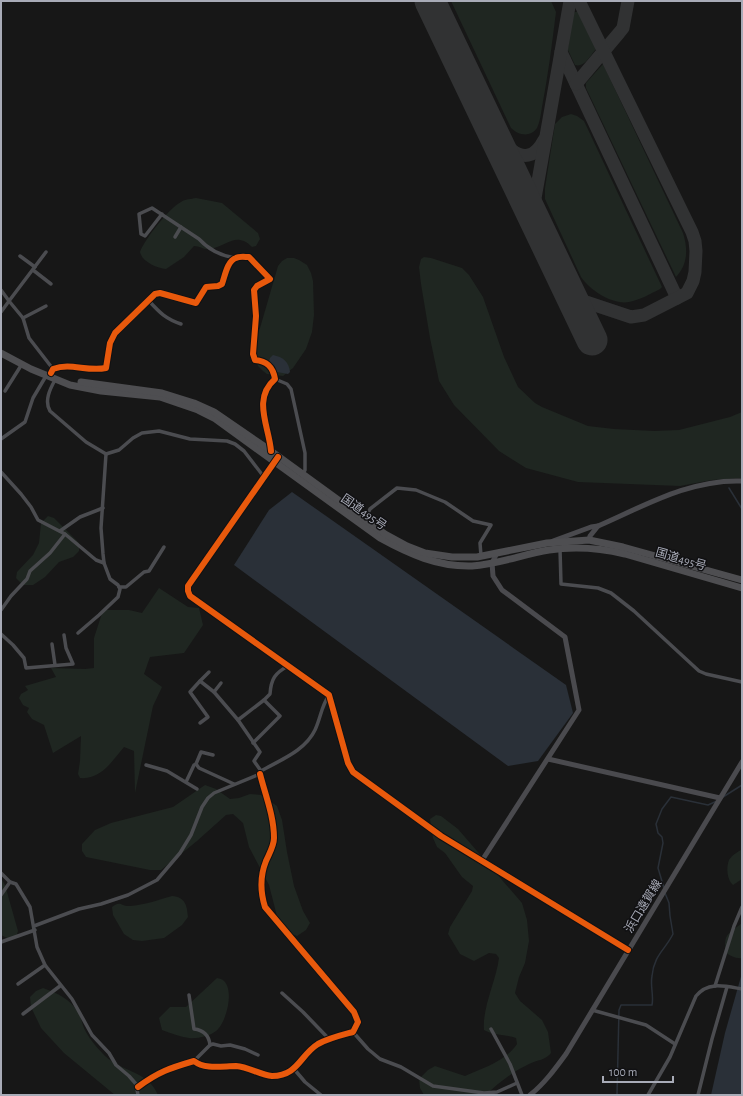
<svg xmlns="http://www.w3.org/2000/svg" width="743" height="1096" font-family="'Alegreya Sans','Noto Sans JP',sans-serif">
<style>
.green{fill:#1f2621}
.water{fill:#2a3038}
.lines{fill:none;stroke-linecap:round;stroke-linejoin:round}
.stream{stroke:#2a3038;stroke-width:1.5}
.taxiway{stroke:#313233;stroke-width:13}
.runway{stroke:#313233;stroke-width:31}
.street{stroke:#4b4c50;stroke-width:3.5}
.secondary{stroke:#4a4a4e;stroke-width:5}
.highway{stroke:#4e4e51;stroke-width:7}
.cycleway-casing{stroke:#111113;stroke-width:8}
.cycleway{stroke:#e8590c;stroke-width:6}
.labels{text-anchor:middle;stroke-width:3;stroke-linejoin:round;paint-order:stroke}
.street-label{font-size:12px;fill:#a8abb7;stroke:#111113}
</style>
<rect width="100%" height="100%" fill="#171717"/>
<g class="green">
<path d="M451,1H551L556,12C552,44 548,76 542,107C541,113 540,122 537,128C530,138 518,135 511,128Z"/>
<path d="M578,11L596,49C590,56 584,68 575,65L568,50V47L573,13Z"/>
<path d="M603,64L683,233C688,249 688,264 676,277L586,88V83Z"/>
<path d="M571,114L577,116L584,121L662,287L660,289C650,294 640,300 629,302C612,305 590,290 581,277L545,199V188L555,124L562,117Z"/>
<path d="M196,198L222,203L258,233L260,239L256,246L252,247C236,231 227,246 210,249C204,250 200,246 194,246L184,257L166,269C157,268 142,262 140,252C145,239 169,208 181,202C185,199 191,199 196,198Z"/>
<path d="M424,257L431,258L462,268L469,275L483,297L504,357L518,387L535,403L542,407L588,426L614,429L654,431L679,430L730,417L742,412V478L712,480L680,486L578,482L526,468L499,451L454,405L439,381L430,338L421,284L419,267L421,259Z"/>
<path d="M287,258H294L299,260L307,265L311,273L313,281L314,315L312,332L306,349L293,368L283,376L267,374L263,371L258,366L252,348L260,328L278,266L282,261Z"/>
<path d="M48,516L54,518L79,543V551L73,557L59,562L45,577L33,585H23L16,578L17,572L33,555L39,543L41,523Z"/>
<path d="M159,588L188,607L199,608L203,625L184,653L150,657L144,674L162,687L153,706L135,793L134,751L124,747C112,761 101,780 80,778L78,774L80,761L81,736L53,753L44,725L32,719L27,712L29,708L23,705L19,698L21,694L28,690L25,686L56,677L51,668L85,669L94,668V638L103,610H129L142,613Z"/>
<path d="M205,785L216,789L230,799L239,798L250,794L261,795L277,806L282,820L287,852L294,886L303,911L310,923L306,930L297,936L289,933L279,924L269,885L249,847L243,823L233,814L226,815L197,841L161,870H150L86,857L82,851V844L95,830L111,823L173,807Z"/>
<path d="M436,815L441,816L458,829L522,903L527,920L529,941L525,963L519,977L515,993L520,1001L542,1020L548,1032L551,1053C546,1060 537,1060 529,1064C514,1071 498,1083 486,1095H424L420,1088L419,1079L428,1070L435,1066L465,1076C483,1068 506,1061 517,1044L516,1038C505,1034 494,1036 484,1030C482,1008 496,981 499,958L496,954L489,953L474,961L460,954L448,934L450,927L472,891L473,886L462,877L445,853L437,847L433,838L430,819Z"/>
<path d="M742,849V879L733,885C727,880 726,867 729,860C732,855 738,852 742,849Z"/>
<path d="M1,878L5,885L18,931L16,937L11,940L1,935Z"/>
<path d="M172,896C185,897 187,905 188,917L182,925L164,938L142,941L133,940L124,934L113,915L112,907C121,900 121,907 130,906C144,905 158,900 172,896Z"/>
<path d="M742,923V958C736,959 731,956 726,953C723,934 728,934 742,923Z"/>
<path d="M217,978C238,980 227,1023 216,1031C210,1036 197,1039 189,1038C180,1037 171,1033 162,1030L159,1018L170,1007H186Z"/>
<path d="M43,988C57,993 70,999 78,1012C82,1018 82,1026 86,1032C90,1040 99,1050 105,1056C122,1072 148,1071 158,1095H115L64,1053L41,1028L31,1007L30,997L36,991Z"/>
</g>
<g class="water">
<path d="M273,355C283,357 289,362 290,372L288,374L277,372L269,361L270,358Z"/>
<path d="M292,492L566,685L573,713L538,761L508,766L234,565L269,510Z"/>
<path d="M742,973V1095H711L725,1033Z"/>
</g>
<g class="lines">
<g class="stream">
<path d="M729,488L742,509"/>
<path d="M723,797L742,785"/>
<path d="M664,888L658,868L663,843L662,837L658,833L656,824L662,809L671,797L708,805L717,801"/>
<path d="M617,1095L619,1010L621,1005H652C654,996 650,986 652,976C654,955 665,950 673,934L670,916L669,903L665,893"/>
</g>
<g class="taxiway">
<path d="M561,52L677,298"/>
<path d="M576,84L619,33L623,28L628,1"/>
<path d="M483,113C495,132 523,180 544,140"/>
<path d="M532,215L570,1"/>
<path d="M571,297L631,317L644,315L687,293L693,281L695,272L696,251L695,241L692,232L579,1"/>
</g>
<path class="runway" d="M430,1L592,340"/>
<g class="street">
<path d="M162,214L145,236L141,234L139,214L152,208L199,239C209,250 221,256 236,258"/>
<path d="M175,237L181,227"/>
<path d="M46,252L9,301L23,318L29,338L53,369"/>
<path d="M20,256L35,267"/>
<path d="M33,270L51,284"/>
<path d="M1,290L9,301L1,312"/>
<path d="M149,301C160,313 166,319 181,324"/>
<path d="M23,318L46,306"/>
<path d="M51,373L53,369C71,362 86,372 106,368L110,343L115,333L155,294L160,293L196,303L206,287L218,286L222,284C225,276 227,261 236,258C239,256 245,257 249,257L270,279L257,286L254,290L256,316L253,354L255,360C267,361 273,367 275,379C252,398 269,425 271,450"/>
<path d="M275,379L287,384L291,389L305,453V470L303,474"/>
<path d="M55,380C50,389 44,401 50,411L86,442L106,454L119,450L133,438L142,433L159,431L190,439L227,441L235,444L244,451L264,477"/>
<path d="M5,391L22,364"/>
<path d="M1,439L25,422L33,398L46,376"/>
<path d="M1,472L21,494L31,507L38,520L65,534L96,560L104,563"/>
<path d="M365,519L370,509L397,488L416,490L445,502L473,521L491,525L480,543L481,556"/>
<path d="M60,531L80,517L103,508"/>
<path d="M560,549L561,584L598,588L611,593L634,611L699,671L706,674L742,682"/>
<path d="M119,587H126L144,572L149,571L164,547"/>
<path d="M1,610L11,596L27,579L30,571L50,553L65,534"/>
<path d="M78,633L99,615L118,597L120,589L118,585L110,579L104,563L103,554L101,528L106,454"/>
<path d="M1,634L13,645L24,658L26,668L73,664L66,648L64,635"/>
<path d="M52,644L55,665"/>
<path d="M209,672L200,681L214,692L238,720"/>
<path d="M214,692L221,683"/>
<path d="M200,723L208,717L190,692L200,681"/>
<path d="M253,743L280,716L264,700"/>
<path d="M213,755L201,752L196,764L199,768L234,784"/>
<path d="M146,765L167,771L197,789"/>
<path d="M261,771L254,761L260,752L238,720L264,700L270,694C271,679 275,673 288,666"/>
<path d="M186,782L194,765L196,764"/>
<path d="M1,873L10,882L16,884L30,907L37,947L45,965L72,999L92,1035L109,1053L116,1065L129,1076L136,1084L138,1095"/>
<path d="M1,895L10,882"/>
<path d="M34,926L79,909L101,904L128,895L157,880L180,853L191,835L202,807L208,798L214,793L260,774L261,771C280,760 305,751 315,730C321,717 321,707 329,695"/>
<path d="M1,942L35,930"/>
<path d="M18,984L45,965"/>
<path d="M715,986L734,926L742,907"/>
<path d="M282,993L303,1012L329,1039"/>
<path d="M189,995L194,1029C204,1030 209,1036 210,1045L194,1061"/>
<path d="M592,1010L646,1025L675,1044"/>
<path d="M23,1014L60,986"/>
<path d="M491,1029L510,1064L522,1095"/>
<path d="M353,1032L368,1049L380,1059L401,1067L433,1086L484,1093L497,1092L517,1083"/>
<path d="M210,1045L213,1044L221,1046L230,1045L245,1049L258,1055"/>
<path d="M294,1069L305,1082L321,1095"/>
<path d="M138,1087C158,1072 170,1068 194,1061C205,1070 223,1066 236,1066C249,1067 260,1075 272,1076C298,1076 300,1055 318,1044C329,1038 342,1035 353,1032L358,1022L354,1012L265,907C260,891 260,876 266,861C269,854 274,846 274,838C274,816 265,794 260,774"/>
<path d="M648,1095L670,1057L696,996C708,981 725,986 742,989"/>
<path d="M698,1095L712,1039L727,987"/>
</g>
<g class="secondary">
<path d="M277,459L188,586V591L190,596L329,695L348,763L353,772L441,836L628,950"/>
<path d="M589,540L590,536L598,526C644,506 690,479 742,481"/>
<path d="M553,541L591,527L598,526"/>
<path d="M548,759L720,798"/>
<path d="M481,862L579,710L565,637L502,590L493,576L492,563L497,553"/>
<path d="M530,1095C544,1084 555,1069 566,1054L742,762"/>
</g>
<g class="highway">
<path d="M1,353L31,369L70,385L101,391L160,397L198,410L214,418L380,538C409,554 438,567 472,566C499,564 524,554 549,550C575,546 600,548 625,554L742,588"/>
<path d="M81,382L162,393L194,403L214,412L271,451L385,534L407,546L425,553L452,557H477L547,543L589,540L623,547L742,580"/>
</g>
<g class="cycleway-casing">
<g id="cycleway">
<path d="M51,373L53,369C71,362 86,372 106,368L110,343L115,333L155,294L160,293L196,303L206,287L218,286L222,284C225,276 227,261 236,258C239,256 245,257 249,257L270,279L257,286L254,290L256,316L253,354L255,360C267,361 273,367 275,379C252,399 269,426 271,451"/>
<path d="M278,457L188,586V591L190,596L329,695L348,763L353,772L441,836L628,950"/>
<path d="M138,1087C158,1072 170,1068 194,1061C205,1070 223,1066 236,1066C249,1067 260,1075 272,1076C298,1076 300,1055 318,1044C329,1038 342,1035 353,1032L358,1022L354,1012L265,907C260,891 260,876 266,861C269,854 274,846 274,838C274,816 265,794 260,774"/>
</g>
</g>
<use href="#cycleway" class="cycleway"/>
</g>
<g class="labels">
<g class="street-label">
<text transform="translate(364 512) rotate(35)" y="4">国道495号</text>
<text transform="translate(681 559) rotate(16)" y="4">国道495号</text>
<text transform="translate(643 906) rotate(-59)" y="4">浜口遠賀線</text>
</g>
</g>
<rect width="743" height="1096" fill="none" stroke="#a8abb7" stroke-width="4"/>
<path d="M603 1076v6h70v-6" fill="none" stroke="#a8abb7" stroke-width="2"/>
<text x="609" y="1076" font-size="12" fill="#a8abb7" stroke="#111113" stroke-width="3" paint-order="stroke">100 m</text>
</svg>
